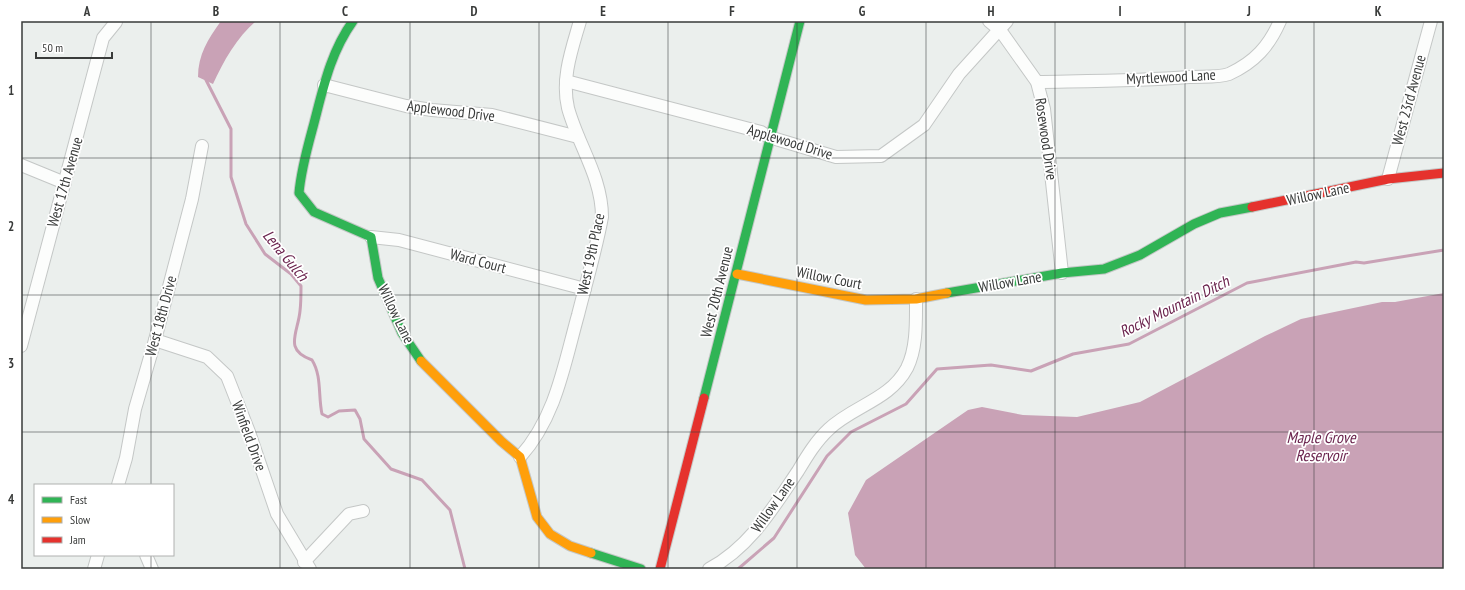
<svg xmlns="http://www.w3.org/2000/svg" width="1465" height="590" font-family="'PT Sans Narrow',sans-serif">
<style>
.water{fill:#c9a2b6}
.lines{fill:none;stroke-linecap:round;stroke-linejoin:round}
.stream{stroke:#c9a2b6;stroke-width:3}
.street-casing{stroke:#c4c7c6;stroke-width:14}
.fast-casing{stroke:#c4c7c6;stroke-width:11}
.slow-casing{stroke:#c4c7c6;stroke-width:11}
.jam-casing{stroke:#c4c7c6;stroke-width:11}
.street{stroke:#fcfdfc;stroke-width:12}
.fast{stroke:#30b455;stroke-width:9}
.slow{stroke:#ff9f0a;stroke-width:9}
.jam{stroke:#e5322d;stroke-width:9}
.grid{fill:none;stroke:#393b3a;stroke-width:1;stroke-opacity:0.55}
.labels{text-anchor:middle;stroke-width:3.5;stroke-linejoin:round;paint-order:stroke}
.street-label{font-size:15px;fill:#393b3a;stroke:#fff}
.water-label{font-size:16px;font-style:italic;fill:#6b244e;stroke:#fff}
.neatline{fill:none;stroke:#393b3a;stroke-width:1.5}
.grid-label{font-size:13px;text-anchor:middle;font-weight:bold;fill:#393b3a}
</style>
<rect width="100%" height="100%" fill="#ebefed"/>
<g class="water">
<path d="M221,21H256C237,37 223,62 213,84L198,77C198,55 208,39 221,21Z"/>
<path d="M1444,293V569H866L855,555L848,513L866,480L968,410L982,407L1023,415L1077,417L1140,402L1265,336L1301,319L1382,302H1395Z"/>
</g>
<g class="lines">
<g class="stream">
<path d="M208,76L206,80L231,129V177L246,224L265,254L291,274L301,286C301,294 301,303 300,311C298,333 283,350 312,360C322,376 318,396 322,414L328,417L339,411L355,410L360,419L364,439L391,469L422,480L450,510L465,569"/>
<path d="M738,569L774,538L827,456L851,432L906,404L937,369L991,365L1031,371L1073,354L1129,344L1247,283L1356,262L1364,263L1444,250"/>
</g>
<g class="street-casing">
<g id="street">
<path d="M989,21L1000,30L1037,82L1044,109L1062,273"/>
<path d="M566,81L761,132L769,137L836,157L881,156L924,125L959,74L1007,21"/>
<path d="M1037,82C1088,81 1139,81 1189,77C1201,76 1218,78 1229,74C1255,62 1269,46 1280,21"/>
<path d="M324,85L406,106L432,110L492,115L578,137"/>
<path d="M21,165L65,183"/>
<path d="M1388,179L1431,21"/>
<path d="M371,237L399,240L585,289"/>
<path d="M155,340L207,357L227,376L249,432L277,514L310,569"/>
<path d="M21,346L103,38L116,22"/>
<path d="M520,457C556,417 564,365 578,315C586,283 596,250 602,217C602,177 578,145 568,108C561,78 572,49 580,21"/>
<path d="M118,485L126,458L135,409L155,340L192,199L202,146"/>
<path d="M146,555L152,569"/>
<path d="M304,562L349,514L363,511"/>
<path d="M94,569L98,555"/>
<path d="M709,569C750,547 773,508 798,471C807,456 816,441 829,429C853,406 890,400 907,368C917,348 916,322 916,299"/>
</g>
</g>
<g class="fast-casing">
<g id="fast">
<path d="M353,21C330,53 323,89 313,127C307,149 301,170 299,193L314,212L371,237L378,278L402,333L421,361"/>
<path d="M947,293L1062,273L1104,269L1140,255L1194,224L1220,213L1252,207"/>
<path d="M704,398L800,21"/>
<path d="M591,553L641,569"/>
</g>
</g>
<g class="slow-casing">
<g id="slow">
<path d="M737,274L866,300L916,299L947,293"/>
<path d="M421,361L501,441L520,457L537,517L550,534L570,546L591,553"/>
</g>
</g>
<g class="jam-casing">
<g id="jam">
<path d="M1252,207L1388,179L1444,173"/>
<path d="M660,569L704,398"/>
</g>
</g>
<use href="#street" class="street"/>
<use href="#fast" class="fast"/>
<use href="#slow" class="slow"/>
<use href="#jam" class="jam"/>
</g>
<path class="grid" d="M151,21V485M280,21V569M410,21V569M539,21V569M668,21V569M797,21V569M926,21V569M1055,21V569M1185,21V569M1314,21V569M21,158H1444M21,295H1444M21,432H1444M151,555V569"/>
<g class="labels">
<g class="street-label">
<text transform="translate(1171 77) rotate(-3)" y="5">Myrtlewood Lane</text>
<text transform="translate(1409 100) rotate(-75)" y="5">West 23rd Avenue</text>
<text transform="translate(451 111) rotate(7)" y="5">Applewood Drive</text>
<text transform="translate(1046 139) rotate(82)" y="5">Rosewood Drive</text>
<text transform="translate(790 142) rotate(17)" y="5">Applewood Drive</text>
<text transform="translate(65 182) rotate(-74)" y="5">West 17th Avenue</text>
<text transform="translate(1318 194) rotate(-12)" y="5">Willow Lane</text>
<text transform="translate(591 254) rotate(-78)" y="5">West 19th Place</text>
<text transform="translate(478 261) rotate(15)" y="5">Ward Court</text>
<text transform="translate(829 278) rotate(11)" y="5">Willow Court</text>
<text transform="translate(1010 282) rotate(-10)" y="5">Willow Lane</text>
<text transform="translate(717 292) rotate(-76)" y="5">West 20th Avenue</text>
<text transform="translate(396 314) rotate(64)" y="5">Willow Lane</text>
<text transform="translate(161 316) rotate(-75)" y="5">West 18th Drive</text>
<text transform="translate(249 436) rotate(70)" y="5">Winfield Drive</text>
<text transform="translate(773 505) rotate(-55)" y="5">Willow Lane</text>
</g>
<g class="water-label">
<text transform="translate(286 255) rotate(50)" y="6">Lena Gulch</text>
<text transform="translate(1174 306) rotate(-26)" y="6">Rocky Mountain Ditch</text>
<text x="1321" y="443">Maple Grove<tspan x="1321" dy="18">Reservoir</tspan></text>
</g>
</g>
<rect width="1465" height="590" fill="none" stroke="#ffffff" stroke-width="44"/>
<rect x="34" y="484" width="140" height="72" fill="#ffffff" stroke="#b0b1b0"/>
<rect x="42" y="497" width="20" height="6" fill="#30b455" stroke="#b0b1b0"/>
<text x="70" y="504" font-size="12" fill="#393b3a">Fast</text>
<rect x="42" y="517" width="20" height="6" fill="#ff9f0a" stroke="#b0b1b0"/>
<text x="70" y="524" font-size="12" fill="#393b3a">Slow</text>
<rect x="42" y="537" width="20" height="6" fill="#e5322d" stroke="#b0b1b0"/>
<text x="70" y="544" font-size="12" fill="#393b3a">Jam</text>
<path d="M36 52v6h76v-6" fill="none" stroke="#393b3a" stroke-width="2"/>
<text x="42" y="52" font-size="12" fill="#393b3a" stroke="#ffffff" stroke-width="3" paint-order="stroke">50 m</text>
<rect x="22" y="22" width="1421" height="546" class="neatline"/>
<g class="grid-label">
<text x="87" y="16">A</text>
<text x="216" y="16">B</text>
<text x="345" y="16">C</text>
<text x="474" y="16">D</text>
<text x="603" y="16">E</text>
<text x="732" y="16">F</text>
<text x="862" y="16">G</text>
<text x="991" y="16">H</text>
<text x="1120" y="16">I</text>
<text x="1249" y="16">J</text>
<text x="1378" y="16">K</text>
<text x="11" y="95">1</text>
<text x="11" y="231">2</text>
<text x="11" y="368">3</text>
<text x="11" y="504">4</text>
</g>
</svg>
